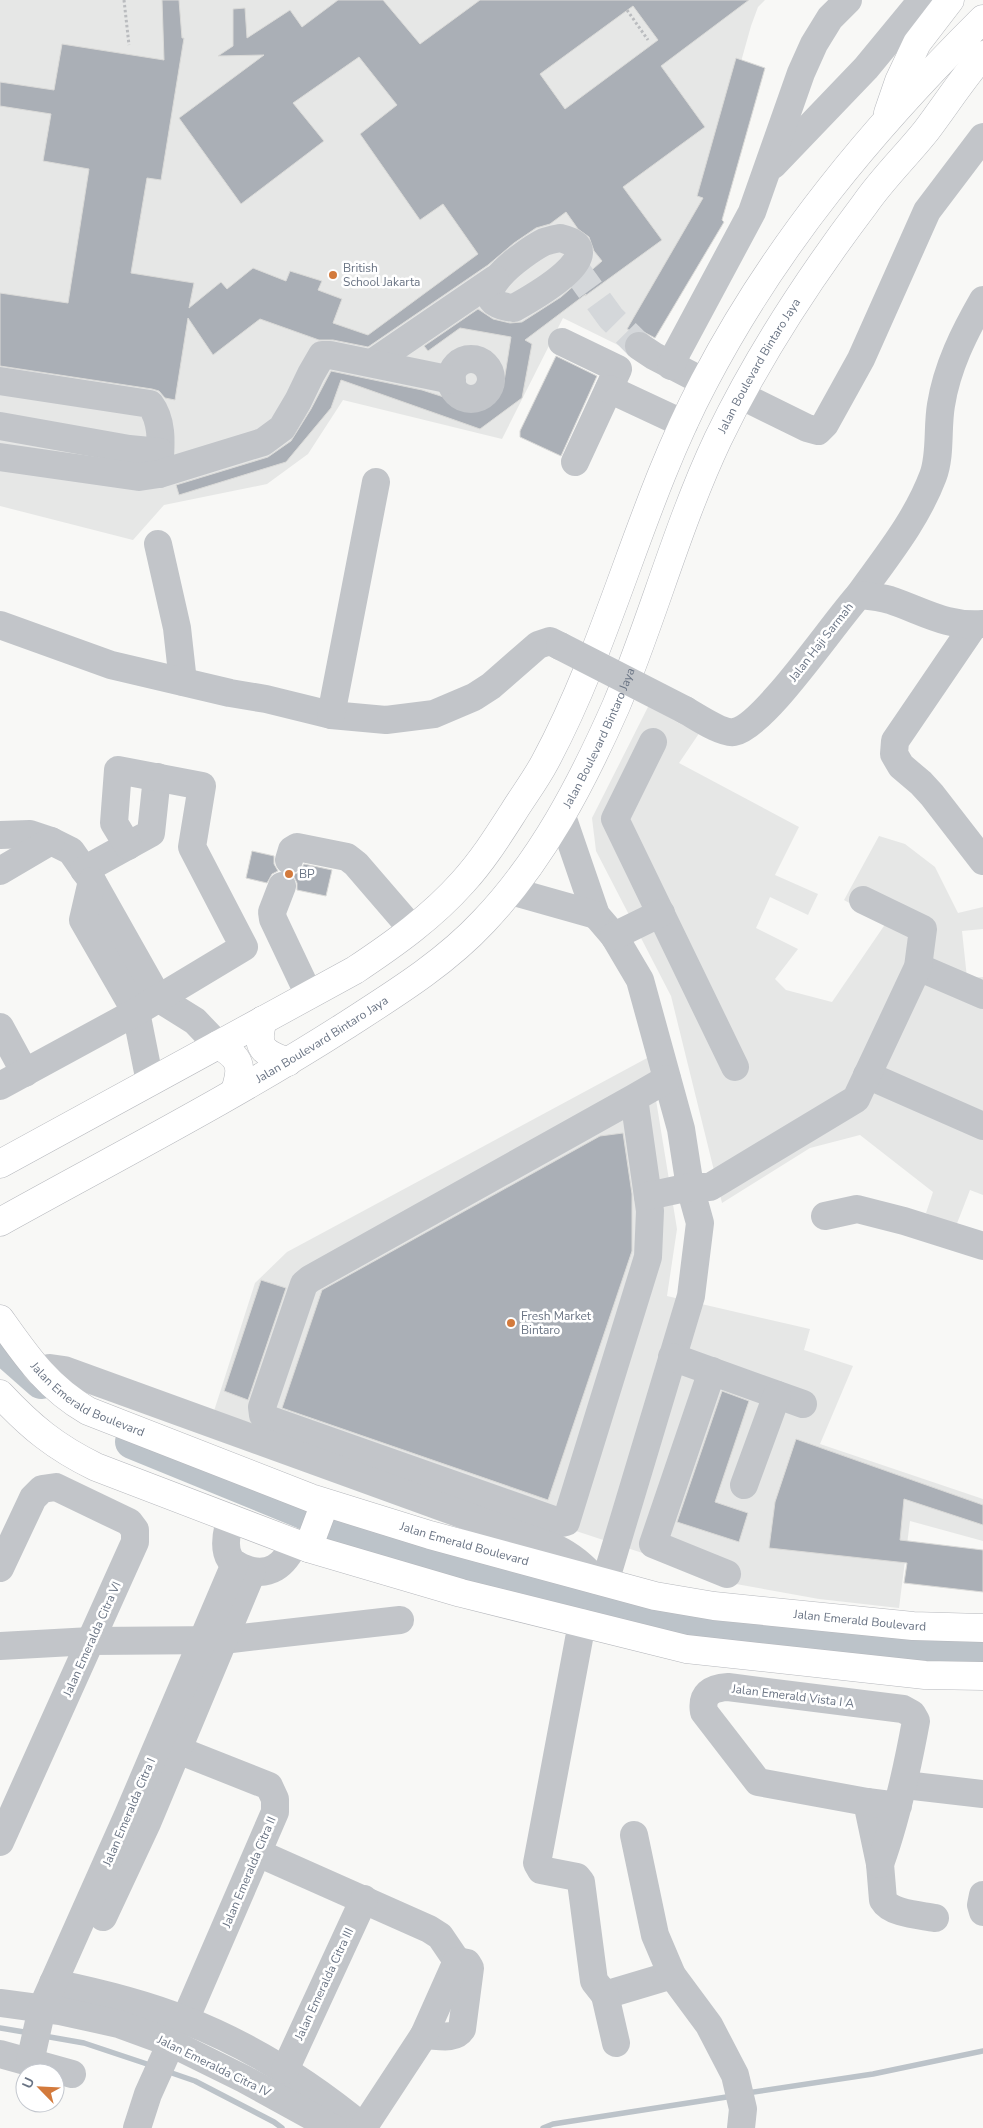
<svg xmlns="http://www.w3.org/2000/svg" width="983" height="2128" font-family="'Nunito Sans',sans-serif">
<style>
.built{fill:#e6e7e6}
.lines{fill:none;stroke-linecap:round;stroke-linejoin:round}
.stream{stroke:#bcc3c9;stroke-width:5.5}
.river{stroke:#bcc3c9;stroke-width:34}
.building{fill:#aaafb6;stroke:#dadad8;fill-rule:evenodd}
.minor-tunnel{stroke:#d4d7da;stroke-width:28;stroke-dasharray:28 14;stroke-linecap:butt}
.major-casing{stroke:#b6b8bd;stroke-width:29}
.path{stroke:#babcbf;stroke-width:3;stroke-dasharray:2.5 2.5;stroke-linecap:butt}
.minor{stroke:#c2c5c9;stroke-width:28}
.major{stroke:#fff;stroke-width:28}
.minor-bridge{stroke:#c2c5c9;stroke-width:28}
.poi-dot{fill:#d37a3c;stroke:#fff;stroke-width:2}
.labels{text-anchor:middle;stroke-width:5;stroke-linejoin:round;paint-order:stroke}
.poi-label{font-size:12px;fill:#6a7484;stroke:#fff;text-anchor:start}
.street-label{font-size:12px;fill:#6a7484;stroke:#fff}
</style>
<rect width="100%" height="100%" fill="#f8f8f6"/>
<g class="built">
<path d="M0,0H765L758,7L751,26L693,233L620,346L563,318L502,439L343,400L308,454L267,484L164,505L133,540L0,506Z"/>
<path d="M650,703L700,732L679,763L799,827L775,875L818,894L808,915L770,897L756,928L798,949L775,979L786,990L832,1002L886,923L844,900L879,836L905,844L935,867L958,913L983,907V929L962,931L967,978L983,977V1195L970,1190L956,1226L926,1213L933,1192L860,1135L810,1148L722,1203L671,996L596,851L592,818Z"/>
<path d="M649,1057L677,1229L667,1296L810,1329L804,1350L853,1366L820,1444L983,1499V1541L910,1521L899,1608L819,1599L736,1584L214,1411L255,1283L287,1252Z"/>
</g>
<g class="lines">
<g class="stream">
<path d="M0,2028L30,2033"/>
<path d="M44,2036L84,2043L153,2066"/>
<path d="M166,2071L195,2081L274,2122L282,2128"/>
<path d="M747,2093L873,2074L983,2051"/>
<path d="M543,2128L553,2124L733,2096"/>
</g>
<g class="river">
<path d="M0,1346L41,1382"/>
<path d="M132,1442L369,1539L623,1610L983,1655"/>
</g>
</g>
<g class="building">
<path d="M162,0H179L182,38H184L161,180L147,178L131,273L194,283L189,308L221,282L227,289L253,268L286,281L290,271L322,281L318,290L342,299L333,323L368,335L478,254L443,204L420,220L360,134L397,105L359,57L293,103L324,141L241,204L179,118L264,55L218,56L233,46V9L245,8L247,38L290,10L302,27L338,0H383L420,44L480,0H749L661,66L705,127L623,187L662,240L585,296L586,294L525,340L532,344L522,398L480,429L341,380L331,408L286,462L179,495L176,485L268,457L291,441L311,409L331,371L422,390L478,408L503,388L511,337L460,328L428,351L424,346L478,309L493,319L510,323L522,322L561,297L602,261L594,251L589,237L578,229L566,212L550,224L536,228L514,243L488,265L368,347L333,340H319L260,319L213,355L188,318L175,400L165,398L159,391L152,389L0,366V293L68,303L89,169L43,161L51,114L0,106V82L54,90L62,44L164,60ZM633,6L658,40L565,109L540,74Z"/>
<path d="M736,58L765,68L722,220L724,222L655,338L640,330L633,332L627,329L703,198L697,196Z"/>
<path d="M556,356L597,376L561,456L520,437V431Z"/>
<path d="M252,851L274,856V864L278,871L272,874L267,883L246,878Z"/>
<path d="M304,864L332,870L326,896L297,890V883L293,875L299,872Z"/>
<path d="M623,1133L632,1194V1251L548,1500L282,1408L322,1290L600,1136Z"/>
<path d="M261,1280L286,1288L248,1400L224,1391Z"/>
<path d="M722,1391L749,1401L715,1502L748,1513L739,1542L677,1522Z"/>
<path d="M796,1439L983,1505V1525L904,1499L900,1540L983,1550V1592L904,1583L907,1563L769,1548L775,1502Z"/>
</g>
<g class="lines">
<path class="minor-tunnel" d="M574,267L611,318L639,346"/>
<g class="major-casing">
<g id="major">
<path d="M888,113L899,81L917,43L950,0"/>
<path d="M263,1020C255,1048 263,1053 288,1062"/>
<path d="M218,1045C241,1058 243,1066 235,1091"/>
<path d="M0,1164L355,970C394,944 432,917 463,882C483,860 498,836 514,811C524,795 536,779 545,762C610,641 640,503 704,382C776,244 873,128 983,19"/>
<path id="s1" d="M0,1222C115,1158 234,1097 345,1026C393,995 444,964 484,921C542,860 582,783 616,706C653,618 677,526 718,439C758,356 809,278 865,204C883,178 906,156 926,131C945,106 962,79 983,55"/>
<path id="s2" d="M0,1319C27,1357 47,1387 88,1411L311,1498L430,1535L655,1596L714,1606L913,1626L983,1628"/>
<path d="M0,1394C31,1427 55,1447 96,1467L308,1548L461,1593L686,1649L925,1675L983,1676"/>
<path d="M308,1548L325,1503"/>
</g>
</g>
<g class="path">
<path d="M124,0L129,45"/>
<path d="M627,10L648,40"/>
</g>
<g class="minor">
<path d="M773,165L866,68L922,0"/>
<path d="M560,238C616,251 532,298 514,308C454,302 524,252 544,242C549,240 555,239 560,238Z"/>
<path d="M562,342L618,369L575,462"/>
<path d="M639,346L654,356L704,382"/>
<circle cx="471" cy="379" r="20"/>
<path d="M372,363L495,279"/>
<path d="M671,366L677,352L752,212L801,73L814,44L830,18L848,0"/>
<path d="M0,381L150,404C165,424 160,450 159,474"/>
<path d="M609,389L684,424"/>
<path d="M742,396L807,428L818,431L825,424L861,359L927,211L983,137"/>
<path d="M0,426L129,449L160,452"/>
<path d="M0,457L139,477L159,474L263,442L282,428L298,401L311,374L322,355H330L452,380"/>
<path d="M158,544L177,628L183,682"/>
<path d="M859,595C886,557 916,521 933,476C941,455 937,428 941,405C947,367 964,333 983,300"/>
<path d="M0,625L111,665L230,693L266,699L331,715L386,720L434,714L474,697L491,686L538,645L550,641L560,646"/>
<path d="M974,625L895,741L894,754L901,766L921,783L932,795L983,861"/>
<path d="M685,710C696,716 722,734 734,732C764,727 834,622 859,595C869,596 880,597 890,600C923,611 946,627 983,624"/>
<path d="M331,715L376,482"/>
<path d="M653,742L615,819L735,1067"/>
<path d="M562,816L596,915L614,936L640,980L681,1129L690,1187L700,1223L691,1296L605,1582"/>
<path d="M0,835L30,834L51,841L71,851L92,881L158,998L195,1021L218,1045"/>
<path d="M289,860L292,850L297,847L347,857L356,864L412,929"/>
<path d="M84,870L151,833L157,777"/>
<path d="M0,871L51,841"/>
<path d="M92,881L83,920L136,1012L150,1082"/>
<path d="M282,886L272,912L273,919L309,995"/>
<path d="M511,891L596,915"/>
<path d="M614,936L661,913"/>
<path d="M918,967L983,995"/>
<path d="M0,1027L25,1073"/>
<path d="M867,1075L983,1126"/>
<path d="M0,1086L136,1012L244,947L192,847L202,786L118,770L114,823L128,846"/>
<path d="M634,1098L650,1211L648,1257L566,1522L562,1523L270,1420L263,1415L262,1407L304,1284L310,1279L634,1098L667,1079"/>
<path d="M648,1196L690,1187H710L856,1099L918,967L923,929L863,900"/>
<path d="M825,1216L857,1209L904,1221L983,1246"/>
<path d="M672,1357L803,1404"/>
<path d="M37,1371L50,1368L64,1370L555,1548C572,1556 583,1566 596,1580"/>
<path d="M712,1371L653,1544L727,1574"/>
<path d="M744,1485L777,1395"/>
<path d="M231,1518C227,1530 223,1548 230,1559C233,1564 239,1566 243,1568C269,1579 285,1565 295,1542"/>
<path d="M0,1568L33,1498L42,1489L56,1487L129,1522L135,1530V1542L0,1842"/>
<path d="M582,1623L537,1863L541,1870L577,1877L581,1882L594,1981L605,1995L672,1975"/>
<path d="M0,1646L91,1641L223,1640L400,1620"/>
<path d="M178,1750L269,1786L275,1799V1812L185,2020"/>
<path d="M905,1785L983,1794"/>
<path d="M867,1802L880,1864L883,1900C891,1914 920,1915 935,1918"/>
<path d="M634,1835L655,1935L672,1975L709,2025L735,2075L743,2109L741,2128"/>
<path d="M258,1853L429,1929L440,1936L457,1961"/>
<path d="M880,1864C897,1817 907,1770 916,1721L912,1714L903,1709L728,1687C711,1688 701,1694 704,1712L758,1782L867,1802L898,1806"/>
<path d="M983,1895L981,1905L983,1912"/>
<path d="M103,1917L147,1823L252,1572"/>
<path d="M53,1983C97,1992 143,2003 185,2020C249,2045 311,2084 364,2128"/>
<path d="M605,1995L616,2043"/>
<path d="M0,2003L60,2011L119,2024L171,2043L244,2079L333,2128"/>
<path d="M424,2035C437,2035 454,2041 462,2029L470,1968L467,1963L457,1961"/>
<path d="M0,2054L72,2074"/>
<path d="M30,2062L42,2008L128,1815L235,1564"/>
<path d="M285,2070L364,1899"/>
<path d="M137,2128L148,2094L171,2043"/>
<path d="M363,2128L424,2035L457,1961"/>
</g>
<use href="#major" class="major"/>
<path class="minor-bridge" d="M560,646L685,710"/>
</g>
<g class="poi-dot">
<circle cx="333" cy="275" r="5"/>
<circle cx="289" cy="874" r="5"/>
<circle cx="511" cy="1323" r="5"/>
</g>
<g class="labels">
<g class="poi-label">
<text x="343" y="272">British<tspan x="343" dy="14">School Jakarta</tspan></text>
<text x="299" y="878">BP</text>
<text x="521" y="1320">Fresh Market<tspan x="521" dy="14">Bintaro</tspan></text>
</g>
<g class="street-label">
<text dy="4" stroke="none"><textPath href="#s1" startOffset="1195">Jalan Boulevard Bintaro Jaya</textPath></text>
<text transform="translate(821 642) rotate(-52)" y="4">Jalan Haji Sarmah</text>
<text dy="4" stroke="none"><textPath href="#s1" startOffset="789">Jalan Boulevard Bintaro Jaya</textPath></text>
<text dy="4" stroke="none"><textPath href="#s1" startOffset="370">Jalan Boulevard Bintaro Jaya</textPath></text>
<text dy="4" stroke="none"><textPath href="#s2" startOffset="122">Jalan Emerald Boulevard</textPath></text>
<text dy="4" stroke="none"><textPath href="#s2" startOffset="528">Jalan Emerald Boulevard</textPath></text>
<text dy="4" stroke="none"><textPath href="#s2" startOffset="932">Jalan Emerald Boulevard</textPath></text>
<text transform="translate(92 1639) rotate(-66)" y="4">Jalan Emeralda Citra VI</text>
<text transform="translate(793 1696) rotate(7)" y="4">Jalan Emerald Vista I A</text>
<text transform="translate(129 1812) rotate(-67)" y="4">Jalan Emeralda Citra I</text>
<text transform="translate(249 1872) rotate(-67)" y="4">Jalan Emeralda Citra II</text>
<text transform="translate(324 1984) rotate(-65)" y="4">Jalan Emeralda Citra III</text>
<text transform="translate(214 2066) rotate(26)" y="4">Jalan Emeralda Citra IV</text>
</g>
</g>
<g transform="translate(40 2088) rotate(294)"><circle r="24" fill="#ffffff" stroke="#c3c7ce"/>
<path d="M0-4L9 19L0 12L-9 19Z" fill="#d37a3c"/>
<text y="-8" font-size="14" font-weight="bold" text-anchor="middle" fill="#6a7484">U</text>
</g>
</svg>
